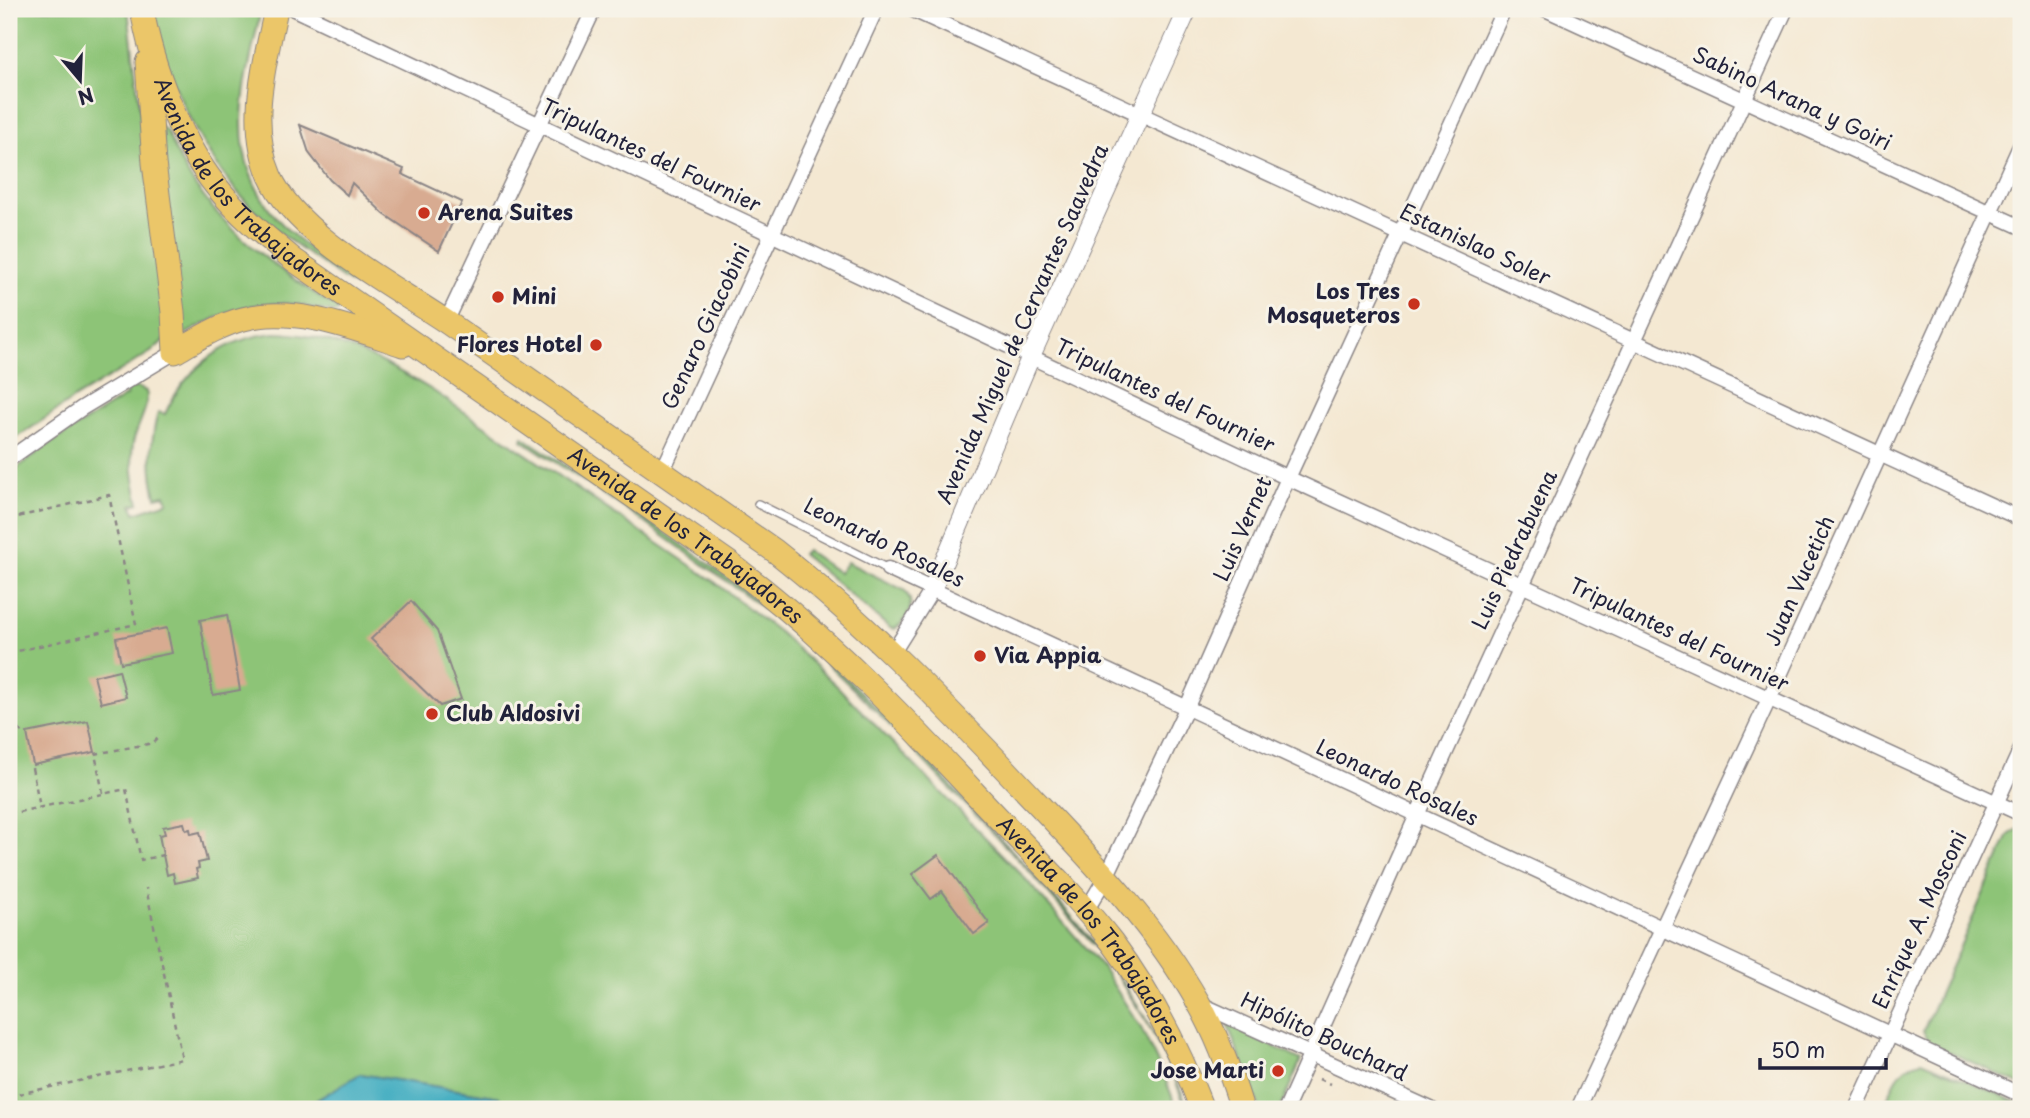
<svg xmlns="http://www.w3.org/2000/svg" width="2030" height="1118" font-family="'Playpen Sans',sans-serif">
<style>
.green{fill:#8dc477;stroke:#587359;stroke-width:2}
.water{fill:#42adc1;stroke:#32687e;stroke-width:2}
.building{fill:#d8ab91}
.lines{fill:none;stroke-linecap:round;stroke-linejoin:round}
.service-casing{stroke:#8b8586;stroke-width:10}
.minor-casing{stroke:#8b8586;stroke-width:17}
.tertiary-casing{stroke:#8b8586;stroke-width:20}
.primary-casing{stroke:#8b8586;stroke-width:25}
.path{stroke:#8b8586;stroke-width:2.5;stroke-dasharray:5 5;stroke-linecap:butt}
.service{stroke:#fff;stroke-width:7}
.minor{stroke:#fff;stroke-width:14}
.tertiary{stroke:#fff;stroke-width:18}
.primary{stroke:#ebc669;stroke-width:23}
.poi-dot{fill:#c8321e;stroke:#f7f3e8;stroke-width:2.5}
.labels{text-anchor:middle;stroke-width:6;stroke-linejoin:round;paint-order:stroke}
.street-label{font-size:21px;fill:#22223b;stroke:#f7f3e8}
.poi-label{font-size:21px;font-weight:bold;fill:#22223b;stroke:#f7f3e8;text-anchor:start}
</style>
<rect width="100%" height="100%" fill="#f7f3e8"/>
<filter id="ink" filterUnits="userSpaceOnUse"><feTurbulence type="fractalNoise" baseFrequency=".0143" numOctaves="2"/><feDisplacementMap in="SourceGraphic" scale="14" xChannelSelector="R" yChannelSelector="G"/><feConvolveMatrix kernelMatrix="1 2 1 2 8 2 1 2 1" color-interpolation-filters="sRGB"/></filter>
<filter id="wash" filterUnits="userSpaceOnUse"><feTurbulence type="fractalNoise" baseFrequency=".00686" numOctaves="4" result="noise"/><feDisplacementMap in="SourceGraphic" scale="28" xChannelSelector="R" yChannelSelector="G"/><feGaussianBlur stdDeviation="1.57" result="paint"/><feColorMatrix in="noise" values="0 0 0 0 0 0 0 0 0 0 0 0 0 0 0 0 0 1.4 0 .05"/><feComposite in="paint" operator="in"/></filter>
<g filter="url(#wash)">
<rect width="100%" height="100%" fill="#f4e8d2"/>
<g class="green">
<path d="M9,9H128L167,343L163,341L151,352L75,398L9,443Z"/>
<path d="M154,9H261C254,45 243,83 242,120C240,205 299,244 362,286V288C347,284 330,269 317,260C289,241 261,219 239,194C197,145 163,72 154,9Z"/>
<path d="M161,127L166,130C174,148 182,166 193,182C229,236 285,274 338,309V312C324,313 309,306 295,304C248,299 219,315 180,337Z"/>
<path d="M275,333C333,334 383,361 432,390L712,580L780,633L837,686L1022,875L1102,967L1141,1028L1164,1076L1177,1109H505L499,1097L360,1074L315,1101L252,1109H9V474L45,447L127,395L125,390L137,387L146,391C151,405 136,427 133,443C130,463 134,484 139,503L132,505L135,513L168,502L165,495L156,497C149,467 150,442 158,412L165,414C186,368 224,338 275,333Z"/>
<path d="M523,437C612,497 704,555 786,624C859,685 924,757 989,826C1073,915 1146,992 1188,1109H1186L1172,1072L1148,1024L1108,962L1028,870L876,711L815,652L757,603L633,514L522,440Z"/>
<path d="M806,550L839,573L847,562L904,590C917,604 909,618 895,629L890,628L802,554Z"/>
<path d="M2021,827V1085L1930,1043L1923,1031L2009,835Z"/>
<path d="M1227,1023L1301,1060L1280,1109H1260Z"/>
<path d="M1922,1061L2021,1104V1109H1883C1892,1089 1898,1064 1922,1061Z"/>
</g>
<path class="water" d="M360,1074L499,1097L505,1109H252L315,1101Z"/>
<g id="blocks">
<g class="building">
<path d="M300,125L404,169L402,174L462,202L439,251L384,214L352,183L347,195L330,180L309,153Z"/>
<path d="M411,601L437,631L461,699L440,706L371,639Z"/>
<path d="M227,615L240,690L213,695L200,620Z"/>
<path d="M167,628L172,653L121,663L116,638Z"/>
<path d="M119,670L126,697L101,703L94,676Z"/>
<path d="M88,721L95,752L33,765L27,733Z"/>
<path d="M184,823L186,830L190,829L191,834L200,832L207,861L198,863L199,868L196,869L198,878L175,883L173,873L167,875L159,835L165,834L163,827Z"/>
<path d="M938,855L989,923L974,934L942,891L931,899L912,874Z"/>
</g>
</g>
</g>
<g filter="url(#ink)">
<use href="#blocks" fill-opacity="0" stroke="#8b8586" stroke-width="2"/>
<g class="lines">
<g class="service-casing">
<path id="service" d="M758,504L888,569"/>
</g>
<g class="minor-casing">
<g id="minor">
<path d="M294,9L1288,478L2021,814"/>
<path d="M911,9L2021,519"/>
<path d="M1545,9L2021,227"/>
<path d="M446,322L594,9"/>
<path d="M9,459L82,408L175,352"/>
<path d="M662,472L876,9"/>
<path d="M888,569L2021,1095"/>
<path d="M892,654L932,590"/>
<path d="M1086,911L1106,877L1186,709L1288,478L1504,9"/>
<path d="M1200,1004L1431,1109"/>
<path d="M1286,1109L1417,815L1786,9"/>
<path d="M1578,1109L1769,699L2021,144"/>
<path d="M1856,1109L2021,749"/>
</g>
</g>
<g class="tertiary-casing">
<path id="tertiary" d="M932,590L1031,356L1188,9"/>
</g>
<g class="primary-casing">
<g id="primary">
<path id="s1" d="M142,9C151,64 181,143 216,186C239,215 266,237 294,260L729,563C823,633 904,717 983,802C1026,848 1073,892 1112,942C1151,994 1179,1049 1202,1109"/>
<path d="M276,9C265,63 247,123 270,176C297,237 394,286 448,323C557,400 667,475 775,551C859,617 933,693 1006,770C1074,843 1148,914 1198,1002C1217,1035 1231,1073 1242,1109"/>
<path d="M147,62L154,163L173,312L175,352C196,340 219,325 243,319C295,305 354,329 403,345"/>
</g>
</g>
<g class="path">
<path d="M9,519L109,495L136,624L9,653"/>
<path d="M9,724L22,732"/>
<path d="M32,768L40,807"/>
<path d="M103,793L95,754L153,743L160,736"/>
<path d="M9,814L126,789L141,860L163,855"/>
<path d="M1319,1079L1330,1084"/>
<path d="M9,1096L182,1059L146,888"/>
</g>
<use href="#service" class="service"/>
<use href="#minor" class="minor"/>
<use href="#tertiary" class="tertiary"/>
<use href="#primary" class="primary"/>
</g>
</g>
<g class="poi-dot">
<circle cx="424" cy="213" r="7"/>
<circle cx="498" cy="297" r="7"/>
<circle cx="1414" cy="304" r="7"/>
<circle cx="596" cy="345" r="7"/>
<circle cx="980" cy="656" r="7"/>
<circle cx="432" cy="714" r="7"/>
<circle cx="1278" cy="1071" r="7"/>
</g>
<g class="labels">
<g class="street-label">
<text transform="translate(1792 99) rotate(25)" y="7">Sabino Arana y Goiri</text>
<text transform="translate(651 156) rotate(25)" y="7">Tripulantes del Fournier</text>
<text dy="7" stroke="none"><textPath href="#s1" startOffset="214">Avenida de los Trabajadores</textPath></text>
<text transform="translate(1475 245) rotate(25)" y="7">Estanislao Soler</text>
<text transform="translate(1023 324) rotate(-66)" y="7">Avenida Miguel de Cervantes Saavedra</text>
<text transform="translate(706 327) rotate(-65)" y="7">Genaro Giacobini</text>
<text transform="translate(1165 396) rotate(25)" y="7">Tripulantes del Fournier</text>
<text transform="translate(1243 529) rotate(-66)" y="7">Luis Vernet</text>
<text dy="7" stroke="none"><textPath href="#s1" startOffset="780">Avenida de los Trabajadores</textPath></text>
<text transform="translate(884 543) rotate(26)" y="7">Leonardo Rosales</text>
<text transform="translate(1515 550) rotate(-65)" y="7">Luis Piedrabuena</text>
<text transform="translate(1800 581) rotate(-66)" y="7">Juan Vucetich</text>
<text transform="translate(1679 635) rotate(25)" y="7">Tripulantes del Fournier</text>
<text transform="translate(1397 783) rotate(25)" y="7">Leonardo Rosales</text>
<text transform="translate(1920 920) rotate(-65)" y="7">Enrique A. Mosconi</text>
<text dy="7" stroke="none"><textPath href="#s1" startOffset="1348">Avenida de los Trabajadores</textPath></text>
<text transform="translate(1324 1037) rotate(25)" y="7">Hipólito Bouchard</text>
</g>
<g class="poi-label">
<text x="438" y="220">Arena Suites</text>
<text x="1400" y="299" text-anchor="end">Los Tres<tspan x="1400" dy="24">Mosqueteros</tspan></text>
<text x="512" y="304">Mini</text>
<text x="582" y="352" text-anchor="end">Flores Hotel</text>
<text x="994" y="663">Via Appia</text>
<text x="446" y="721">Club Aldosivi</text>
<text x="1264" y="1078" text-anchor="end">Jose Marti</text>
</g>
</g>
<rect width="2030" height="1118" fill="none" stroke="#f7f3e8" stroke-width="35"/>
<g transform="translate(80 80) rotate(161)" stroke="#f7f3e8" stroke-width="5" paint-order="stroke">
<path d="M0-5L12 26L0 18L-12 26Z" fill="#22223b"/>
<text y="-10" font-size="19" font-weight="bold" text-anchor="middle" fill="#22223b">N</text>
</g>
<path d="M1760 1058v10h126v-10" fill="none" stroke="#22223b" stroke-width="3.5"/>
<text x="1771" y="1058" font-size="21" fill="#22223b" stroke="#f7f3e8" stroke-width="5" paint-order="stroke">50 m</text>
</svg>
